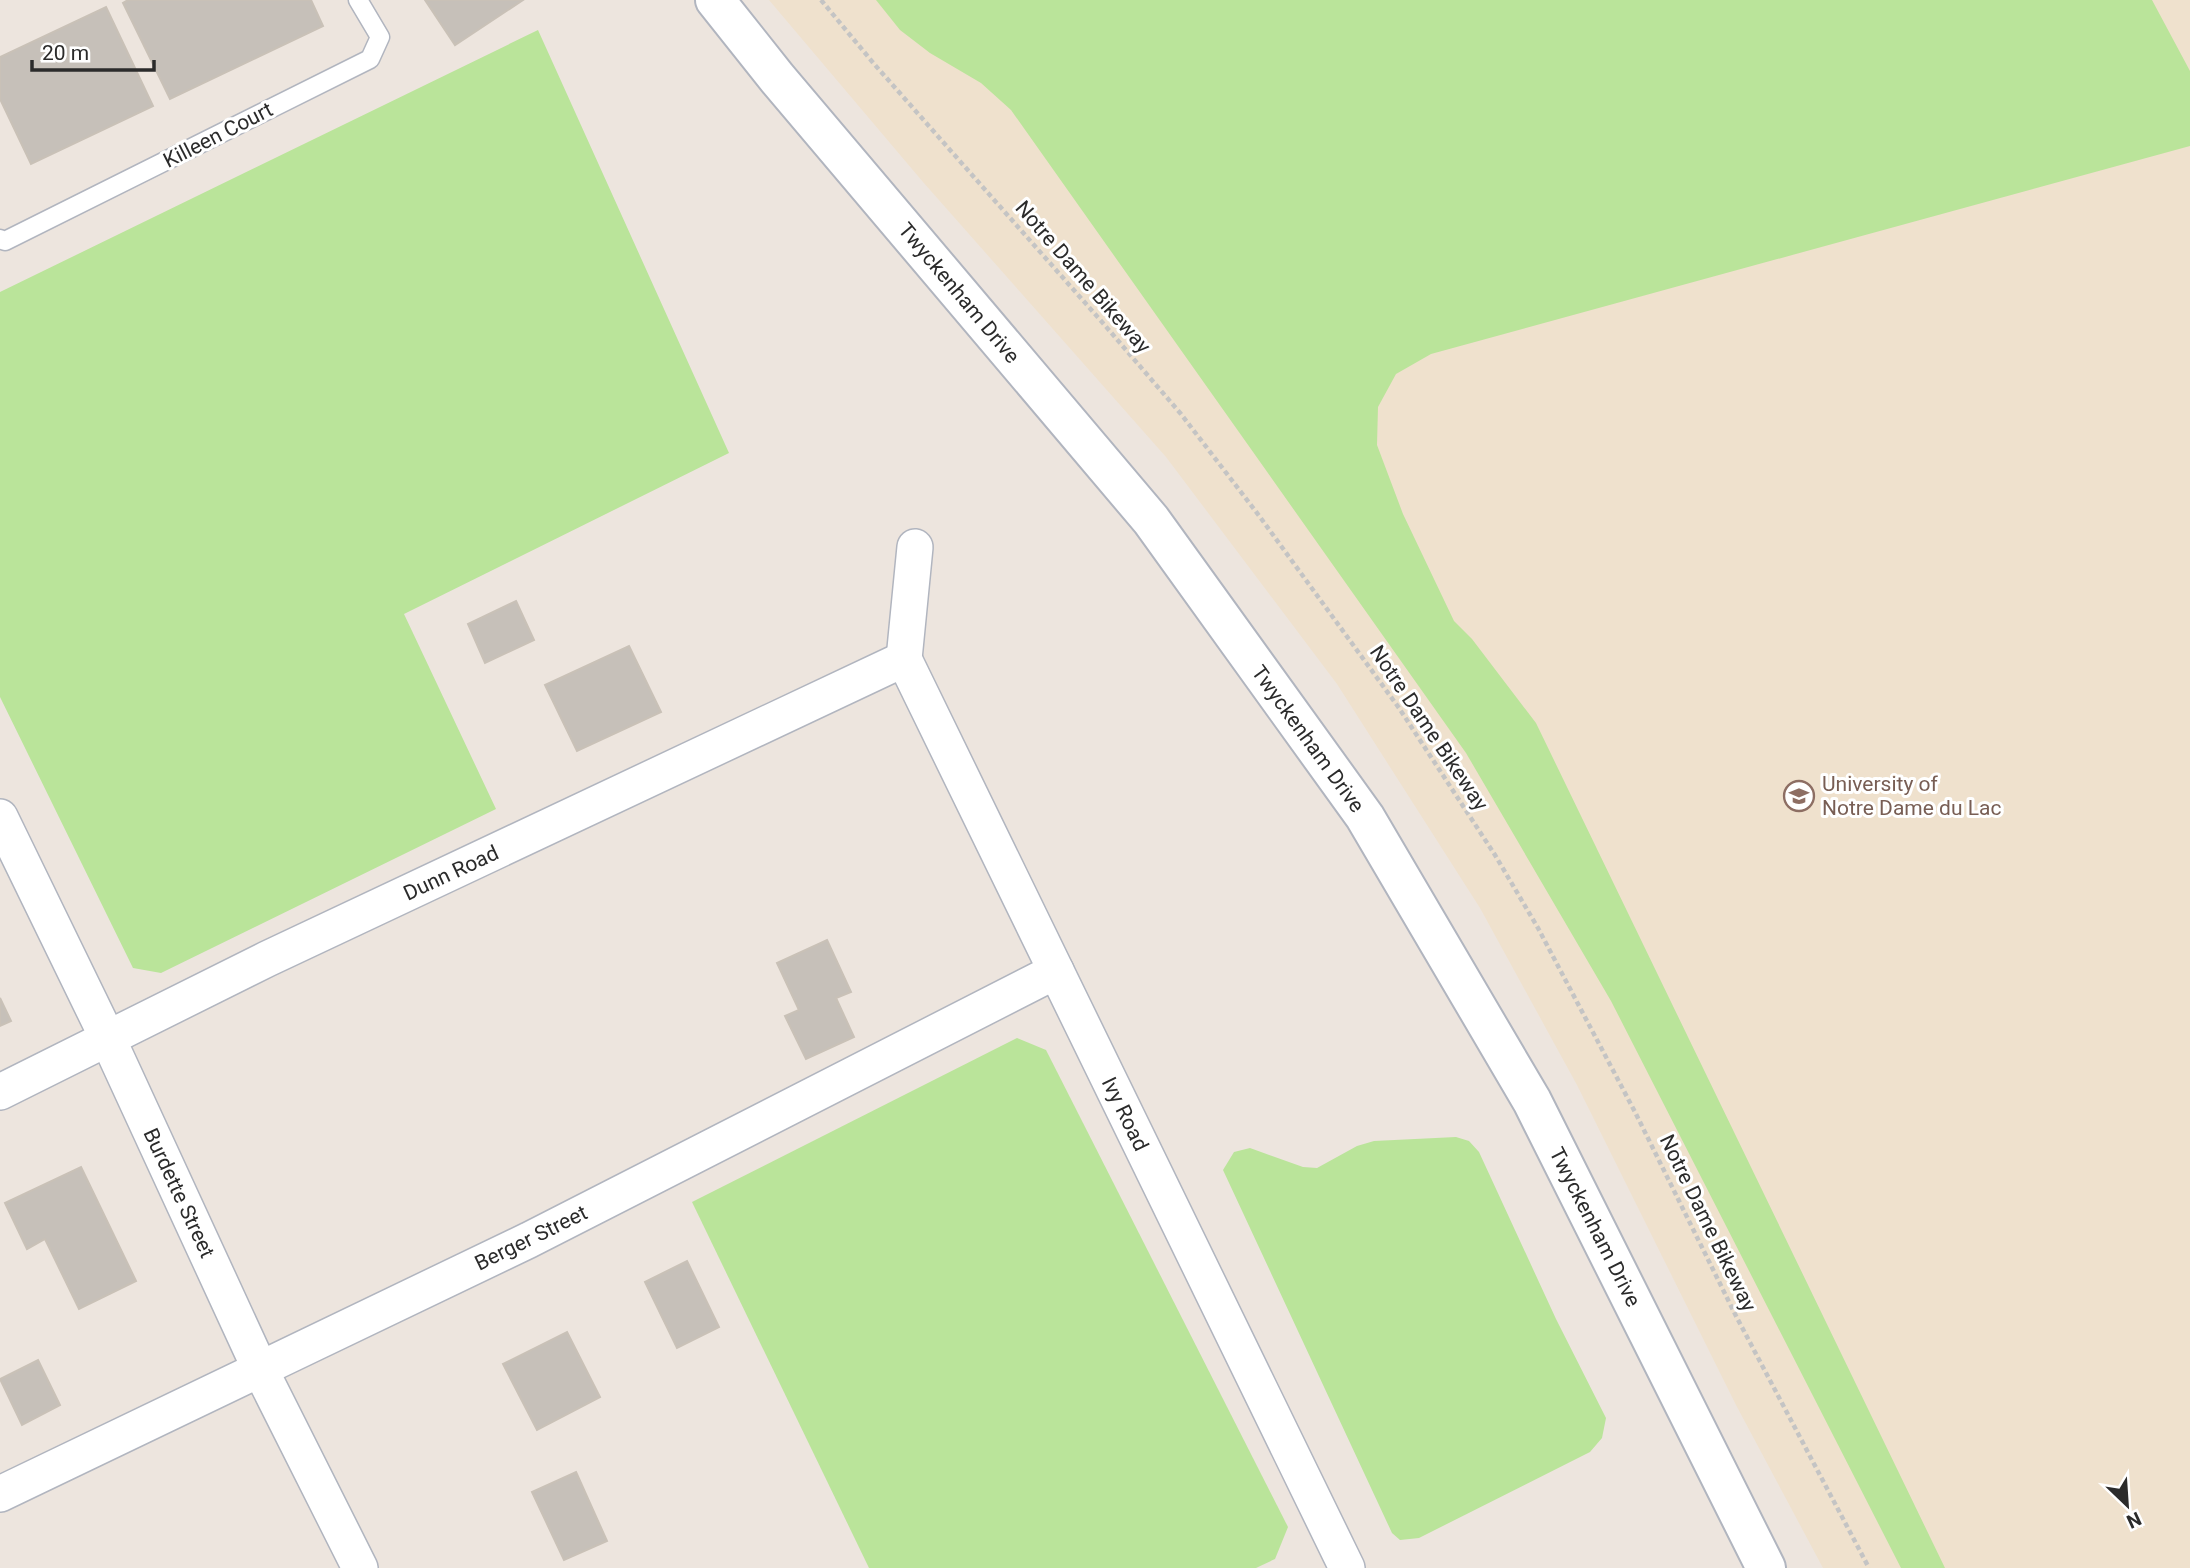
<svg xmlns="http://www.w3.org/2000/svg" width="2190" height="1568" font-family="Roboto,sans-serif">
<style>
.education{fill:#efe1cd}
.green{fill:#bae49a}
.building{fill:#c6c0b9;stroke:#c9c1b7;stroke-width:2}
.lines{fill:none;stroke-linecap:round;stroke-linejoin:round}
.service-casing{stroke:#b1b5bf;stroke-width:21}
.minor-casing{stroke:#b1b5bf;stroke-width:38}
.tertiary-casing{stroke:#b1b5bf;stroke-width:42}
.path{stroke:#c4c4c4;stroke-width:4.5;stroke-dasharray:5 3.5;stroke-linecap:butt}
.service{stroke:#fff;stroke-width:18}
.minor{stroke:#fff;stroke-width:35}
.tertiary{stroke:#fff;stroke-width:38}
.labels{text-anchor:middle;stroke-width:6;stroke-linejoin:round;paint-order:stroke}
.street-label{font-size:21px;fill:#2b2b2b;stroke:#fff}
.education-label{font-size:21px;fill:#785e54;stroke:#fff;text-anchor:start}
</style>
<rect width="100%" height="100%" fill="#ede5de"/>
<path class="education" d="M769,0H2190V1568H1823L1736,1405L1577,1085L1480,908L1337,684L1166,457L923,182Z"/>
<g class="green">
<path d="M876,0H2152L2190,71V146L1431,354L1396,374L1378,407L1377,445L1403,514L1454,621L1472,639L1536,723L1945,1568H1901L1611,1001L1466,753L1011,110L981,83L930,53L900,30Z"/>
<path d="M538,30L729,453L404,614L496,809L161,973L133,968L0,697V292Z"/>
<path d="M1017,1038L1046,1050L1288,1527L1275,1559L1256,1568H869L692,1202Z"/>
<path d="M1456,1137L1469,1141L1479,1152L1556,1319L1606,1418L1602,1438L1590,1452L1419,1538L1400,1540L1392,1533L1223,1170L1234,1152L1250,1148L1303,1167L1317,1168L1357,1146L1374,1141Z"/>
</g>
<g class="building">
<path d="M128,0H311L323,26L170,99L123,3Z"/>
<path d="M425,0H523L455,45Z"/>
<path d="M106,7L153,106L31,164L0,99V57Z"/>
<path d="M516,601L534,640L485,663L468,624Z"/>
<path d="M629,646L661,712L577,751L545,685Z"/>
<path d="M827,940L851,992L836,998L854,1037L806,1059L785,1016L799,1010L777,963Z"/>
<path d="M0,998L11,1021L0,1026Z"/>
<path d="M81,1167L136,1281L79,1309L45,1239L27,1249L5,1203Z"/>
<path d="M687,1261L719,1327L677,1348L645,1282Z"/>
<path d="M567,1332L600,1397L537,1430L503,1364Z"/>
<path d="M38,1360L60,1405L22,1425L0,1379Z"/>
<path d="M576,1472L607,1541L564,1560L532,1492Z"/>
</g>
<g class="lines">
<g class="service-casing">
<path id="service" d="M0,239L5,241L370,59L380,37L358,0"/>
</g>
<g class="minor-casing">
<g id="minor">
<path d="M904,659L1347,1568"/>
<path d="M904,659L915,547"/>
<path d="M0,817L108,1039L260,1369L360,1568"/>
<path d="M0,1092L267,959L904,659"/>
<path d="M0,1494L529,1240L1056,971"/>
</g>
</g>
<g class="tertiary-casing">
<path id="tertiary" d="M715,0L777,78L1151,520L1365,817L1532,1101L1766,1568"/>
</g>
<path class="path" d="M821,0L875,65L1102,322L1181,414L1260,517L1399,708L1495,855L1538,928L1635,1112L1736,1316L1869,1568"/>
<use href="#service" class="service"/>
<use href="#minor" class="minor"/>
<use href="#tertiary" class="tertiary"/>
</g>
<defs>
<g id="university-ring" transform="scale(1.575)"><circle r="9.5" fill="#fff" stroke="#8d6e63" stroke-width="1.5"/><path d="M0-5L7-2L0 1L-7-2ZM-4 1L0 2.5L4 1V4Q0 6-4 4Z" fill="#8d6e63"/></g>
</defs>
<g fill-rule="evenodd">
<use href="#university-ring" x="1799" y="796"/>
</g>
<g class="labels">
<g class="street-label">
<text transform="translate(218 135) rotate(-27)" y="7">Killeen Court</text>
<text transform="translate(1083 277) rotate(49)" y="7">Notre Dame Bikeway</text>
<text transform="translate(959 293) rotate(50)" y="7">Twyckenham Drive</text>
<text transform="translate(1429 728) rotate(56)" y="7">Notre Dame Bikeway</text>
<text transform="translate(1308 739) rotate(54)" y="7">Twyckenham Drive</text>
<text transform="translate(451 873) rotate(-25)" y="7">Dunn Road</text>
<text transform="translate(1125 1114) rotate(64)" y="7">Ivy Road</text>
<text transform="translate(179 1193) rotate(65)" y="7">Burdette Street</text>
<text transform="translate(1708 1223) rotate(64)" y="7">Notre Dame Bikeway</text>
<text transform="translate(1595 1227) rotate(63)" y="7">Twyckenham Drive</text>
<text transform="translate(531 1238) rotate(-26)" y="7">Berger Street</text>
</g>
<g class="education-label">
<text x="1822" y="791">University of<tspan x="1822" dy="24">Notre Dame du Lac</tspan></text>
</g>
</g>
<g transform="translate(2127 1505) rotate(155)" stroke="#ffffff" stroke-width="5" paint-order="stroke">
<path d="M0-5L12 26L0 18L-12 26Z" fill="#2b2b2b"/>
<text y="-10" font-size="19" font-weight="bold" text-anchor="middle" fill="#2b2b2b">N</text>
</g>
<path d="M32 60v10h122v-10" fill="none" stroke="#2b2b2b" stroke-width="3.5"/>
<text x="42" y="60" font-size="21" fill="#2b2b2b" stroke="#ffffff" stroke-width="5" paint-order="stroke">20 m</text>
</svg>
